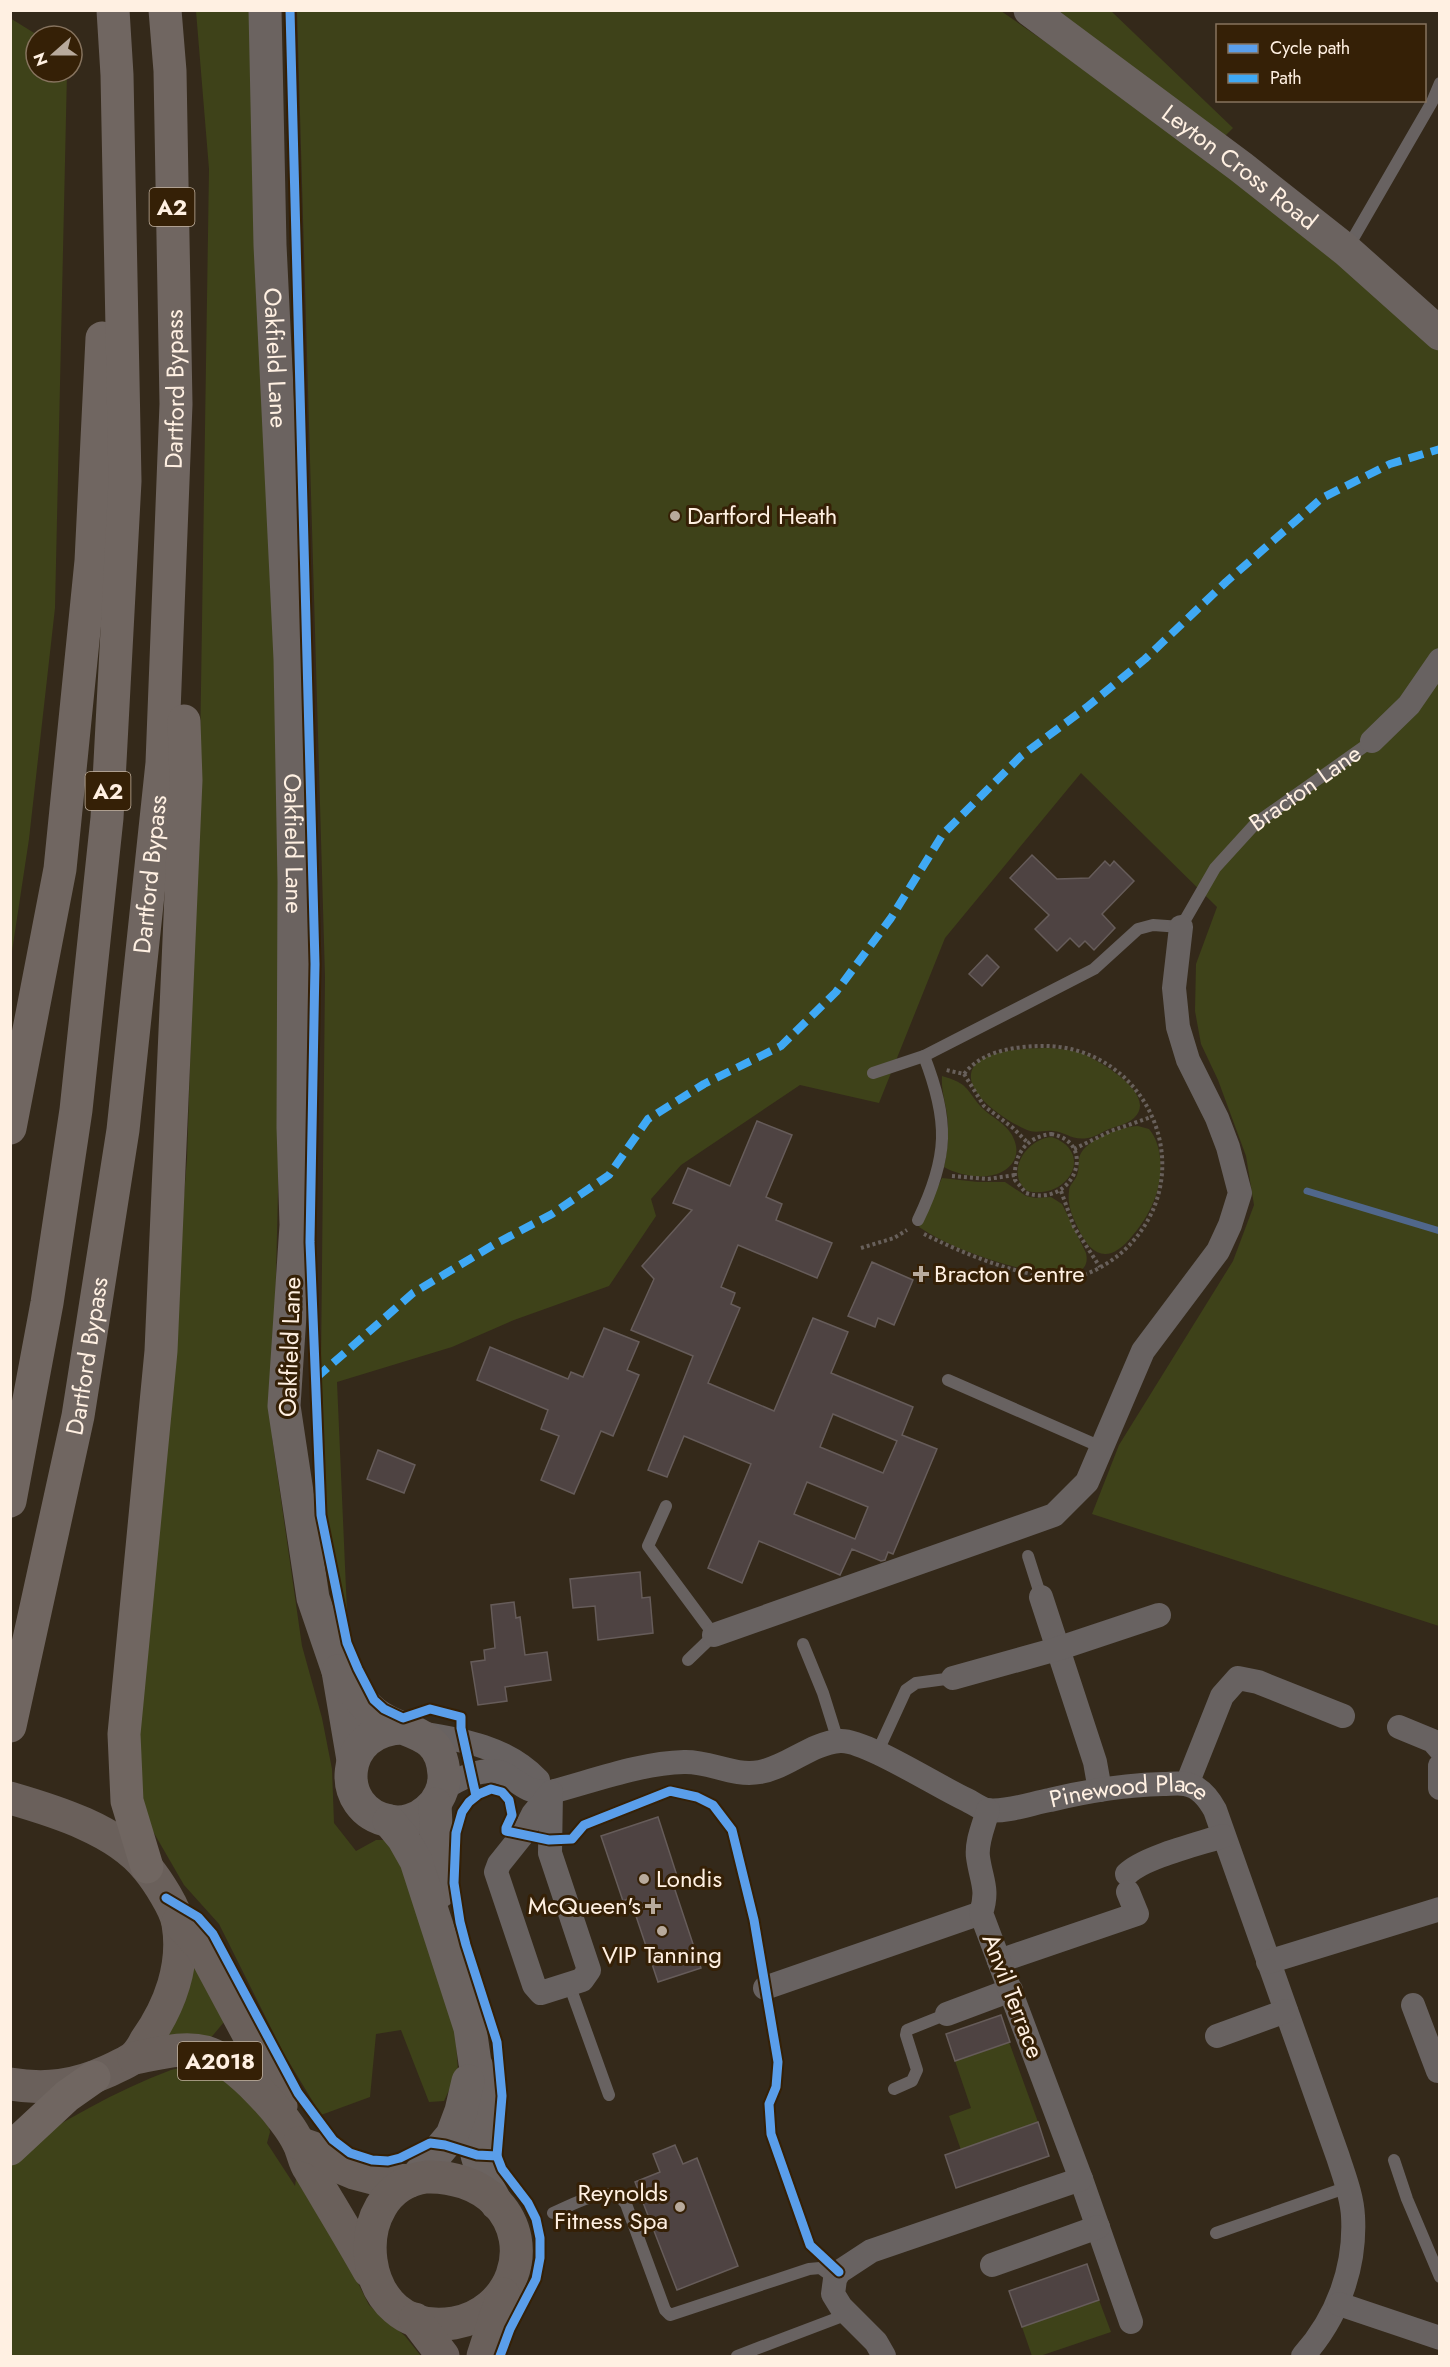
<svg xmlns="http://www.w3.org/2000/svg" width="1450" height="2367" font-family="Jost,sans-serif">
<style>
.green{fill:#3e4219}
.lines{fill:none;stroke-linecap:round;stroke-linejoin:round}
.stream{stroke:#50678b;stroke-width:7}
.building{fill:#4e4342;stroke:#665c5a;stroke-width:1.5;fill-rule:evenodd}
.path{stroke:#68605b;stroke-width:4;stroke-dasharray:3 3;stroke-linecap:butt}
.lane{stroke:#686261;stroke-width:12}
.street{stroke:#686261;stroke-width:24}
.secondary{stroke:#6b6360;stroke-width:33}
.primary{stroke:#6a605b;stroke-width:33}
.highway{stroke:#706661;stroke-width:33}
.quiet{stroke:#3fa9f5;stroke-width:8;stroke-dasharray:15 8;stroke-linecap:butt}
.cycleway-casing{stroke:#352006;stroke-width:13}
.cycleway{stroke:#5a9eea;stroke-width:9}
.poi-dot{fill:#b8aa9c;stroke:#352006;stroke-width:2}
.labels{text-anchor:middle;stroke-width:6;stroke-linejoin:round;paint-order:stroke}
.shield{fill:#352006;stroke:#c2b2a0;stroke-width:1.5}
.shield-label{font-size:22px;font-weight:bold;fill:#fff0e2}
.street-label{font-size:24px;fill:#fff0e2;stroke:#352006}
.poi-label{font-size:24px;fill:#fff0e2;stroke:#352006;text-anchor:start}
</style>
<rect width="100%" height="100%" fill="#34291a"/>
<g class="green">
<path d="M196,11H249L271,542L283,990L272,1437L302,1646L322,1718L332,1769L334,1823L356,1851L376,1840H389L409,1866L455,2026L458,2071L444,2101L429,2102L401,2030L376,2034L370,2097L321,2115L284,2054L219,1924L184,1885L147,1821L136,1774L187,1159L200,753L209,169Z"/>
<path d="M297,11H1001L1234,173L1439,336V1626L1092,1514L1119,1445L1233,1261L1254,1205L1246,1156L1218,1080L1201,1044L1195,1011L1196,964L1217,907L1081,773L945,938L879,1103L800,1085L681,1165L651,1199L656,1216L609,1286L514,1320L452,1347L337,1382L347,1612L326,1516L321,1361L325,977Z"/>
<path d="M1053,11H1111L1233,128L1225,136Z"/>
<path d="M10,18L39,36H36V72H67L55,608L29,839L11,958Z"/>
<path d="M1050,1048C1061,1049 1071,1050 1081,1053C1099,1060 1159,1095 1134,1118C1128,1124 1117,1126 1109,1129C1102,1132 1095,1137 1088,1138C1072,1141 1066,1132 1053,1131C1045,1130 1038,1133 1030,1131C1012,1125 955,1090 975,1065C988,1049 1031,1048 1050,1048Z"/>
<path d="M942,1076C969,1084 965,1088 981,1107C991,1117 1005,1123 1012,1135C1016,1143 1018,1150 1015,1158C1004,1184 963,1178 944,1167C948,1148 949,1132 947,1114C945,1101 941,1089 942,1076Z"/>
<path d="M1138,1126L1149,1129C1163,1145 1163,1176 1156,1195C1151,1210 1143,1223 1133,1235C1110,1264 1092,1259 1077,1226C1072,1216 1067,1203 1069,1191C1069,1185 1075,1181 1077,1175C1080,1168 1077,1159 1081,1153C1091,1137 1121,1127 1138,1126Z"/>
<path d="M1052,1137C1096,1153 1067,1201 1027,1191C1004,1172 1027,1138 1052,1137Z"/>
<path d="M942,1178L978,1182H1005L1026,1196L1036,1198L1051,1197L1062,1204L1086,1253C1097,1301 975,1255 956,1247C943,1241 931,1235 919,1227Z"/>
<path d="M189,1957L224,2022L209,2040L161,2035Z"/>
<path d="M1009,2042L1038,2122L961,2150L949,2116L971,2108L955,2061Z"/>
<path d="M208,2068L227,2077L269,2127L270,2132L267,2143L295,2186L296,2179L352,2271L369,2305L405,2336L421,2356H11L10,2154C62,2122 115,2091 171,2070C176,2068 201,2068 208,2068Z"/>
<path d="M1099,2300L1111,2332L1040,2356H1032L1022,2327Z"/>
</g>
<g class="lines">
<path class="stream" d="M1307,1191L1440,1231"/>
</g>
<g class="building">
<path d="M1032,855L1057,879L1089,878L1105,861L1110,866L1114,861L1134,881L1102,914L1115,928L1094,950L1085,941L1079,947L1070,938L1057,951L1035,929L1049,915L1010,878Z"/>
<path d="M987,955L999,967L982,986L969,974Z"/>
<path d="M757,1121L792,1135L766,1197L782,1204L776,1220L832,1243L817,1278L738,1245L721,1287L735,1293L731,1304L740,1308L708,1383L774,1411L813,1318L848,1332L831,1373L913,1407L902,1435L937,1449L893,1554L888,1552L885,1560L881,1561L852,1549L840,1575L759,1541L742,1583L708,1568L751,1464L684,1436L667,1477L648,1470L693,1356L631,1330L654,1279L642,1266L692,1210L673,1203L688,1168L730,1186ZM833,1414L897,1441L883,1473L820,1447ZM807,1482L868,1507L855,1539L794,1514Z"/>
<path d="M872,1262L913,1280L894,1325L878,1318L875,1327L848,1316Z"/>
<path d="M604,1328L639,1342L627,1370L639,1375L613,1436L601,1431L574,1494L541,1480L559,1436L541,1429L548,1410L477,1380L490,1347L568,1379L571,1372L583,1377Z"/>
<path d="M378,1450L415,1465L404,1493L367,1479Z"/>
<path d="M640,1572L642,1598L650,1597L653,1633L598,1640L595,1606L573,1608L570,1579Z"/>
<path d="M514,1602L516,1618L520,1617L525,1655L547,1652L551,1680L505,1687L507,1701L478,1705L471,1662L485,1660L484,1650L495,1648L491,1605Z"/>
<path d="M658,1817L679,1882L673,1884L701,1968L658,1982L630,1898L623,1901L601,1836Z"/>
<path d="M1001,2015L1010,2042L955,2061L946,2034Z"/>
<path d="M1038,2122L1049,2156L956,2188L945,2155Z"/>
<path d="M675,2145L683,2164L697,2158L738,2266L677,2290L635,2182L660,2172L653,2154Z"/>
<path d="M1087,2264L1099,2300L1022,2327L1009,2291Z"/>
</g>
<g class="lines">
<g class="path">
<path d="M964,1074L984,1106L1013,1128L1027,1142"/>
<path d="M1051,1134C1099,1142 1074,1209 1026,1193L1015,1180C1013,1155 1026,1137 1051,1134Z"/>
<path d="M1074,1149L1111,1131L1151,1117"/>
<path d="M952,1176L988,1179L1015,1175"/>
<path d="M1061,1191L1074,1227L1100,1267"/>
<path d="M924,1234C962,1253 1028,1281 1071,1277C1089,1276 1106,1265 1120,1254C1207,1179 1150,1042 1038,1046C1011,1047 981,1052 964,1074L946,1070"/>
<path d="M861,1248L894,1238L907,1230"/>
</g>
<g class="lane">
<path d="M1347,249L1432,102L1440,83"/>
<path id="s1" d="M873,1073L924,1056L1094,969L1138,929L1153,925L1181,927L1215,868L1256,823L1372,741"/>
<path d="M918,1220C949,1156 949,1121 924,1056"/>
<path d="M948,1380L1101,1447"/>
<path d="M666,1506L648,1546L714,1635L688,1660"/>
<path d="M1028,1556L1041,1597"/>
<path d="M803,1644L823,1693L838,1741"/>
<path d="M877,1753L906,1690L916,1683L953,1678"/>
<path d="M569,1984L609,2095"/>
<path d="M894,2089L912,2081L917,2070L906,2035L907,2030L947,2014"/>
<path d="M1394,2160L1407,2199L1440,2277"/>
<path d="M553,2213C572,2205 611,2181 626,2204L665,2310L670,2315L809,2269L820,2268L835,2279"/>
<path d="M1216,2233L1348,2187"/>
<path d="M737,2356L848,2314"/>
</g>
<g class="street">
<path d="M1372,741L1409,705L1440,660"/>
<path d="M1041,1597L1095,1762L1100,1790"/>
<path d="M714,1635L1054,1515L1087,1482L1143,1351L1218,1251L1230,1225L1240,1193L1228,1147L1217,1118L1188,1060L1178,1027L1174,988L1181,927"/>
<path d="M953,1678L1057,1649L1159,1615"/>
<path d="M1399,1727L1433,1741L1440,1749"/>
<path d="M420,1733C464,1740 506,1747 538,1780"/>
<path d="M1440,1766V1788"/>
<path d="M1187,1784L1222,1696L1238,1678L1258,1682L1343,1716"/>
<path id="s2" d="M442,1790C457,1779 486,1765 504,1774C525,1785 525,1793 551,1792C593,1781 641,1763 684,1762C710,1761 733,1777 760,1772C788,1767 811,1743 840,1741C864,1739 940,1788 967,1800C973,1803 981,1809 987,1810C1005,1813 1033,1803 1050,1800C1087,1791 1125,1785 1163,1784C1170,1784 1178,1783 1185,1784C1199,1786 1209,1799 1215,1810L1338,2157C1344,2176 1352,2196 1353,2216C1356,2268 1337,2318 1303,2356"/>
<path d="M551,1792L550,1853L589,1970L582,1980L541,1993L534,1985L496,1872L499,1864L523,1834L533,1814Z"/>
<path d="M1127,1874C1144,1857 1199,1844 1223,1836"/>
<path d="M999,1961L1137,1914L1128,1892"/>
<path d="M1268,1962L1440,1909"/>
<path d="M765,1988L981,1913"/>
<path d="M1413,2005L1438,2071H1440"/>
<path d="M947,2014L1011,1990"/>
<path d="M1217,2036L1286,2011"/>
<path d="M1081,2179L1131,2322"/>
<path d="M992,2265L1098,2227"/>
<path d="M1339,2304L1440,2338"/>
<path d="M884,2356L876,2342L841,2307L833,2294L835,2279L839,2272L871,2251L1081,2179L981,1913C989,1889 981,1880 978,1857C976,1842 984,1825 988,1810"/>
</g>
<g class="secondary">
<path id="s3" d="M265,10L270,245L290,659L294,882L293,1127L296,1225L284,1406L313,1598L338,1671L353,1760"/>
<path id="s4" d="M1030,10L1241,167L1346,250L1440,334"/>
<path d="M338,1671C349,1684 360,1702 374,1713C402,1736 441,1727 444,1774C445,1788 438,1802 428,1810C418,1819 403,1824 390,1821C333,1811 339,1727 405,1728"/>
<path d="M435,1804L439,1892"/>
<path d="M389,1821L403,1838L416,1861L470,2028L475,2063L484,2082L477,2155L485,2182L497,2204"/>
<path d="M416,2178L452,2135L461,2111L468,2081"/>
</g>
<g class="primary">
<path d="M10,1798C55,1811 117,1830 147,1868C157,1880 176,1909 178,1924C185,1965 170,2006 146,2040C143,2046 138,2054 133,2058C126,2063 116,2067 108,2071C75,2086 46,2090 10,2084"/>
<path d="M178,1922L201,1946L275,2084L281,2106"/>
<path d="M134,2058C158,2054 181,2046 206,2052C234,2060 287,2117 299,2144C303,2152 304,2162 309,2169C329,2203 350,2237 369,2271"/>
<path d="M299,2143L319,2150L342,2168L354,2173L373,2178L410,2181"/>
<path d="M426,2177C451,2176 479,2184 497,2203C537,2246 511,2313 454,2323C354,2340 342,2188 426,2177Z"/>
<path d="M415,2319L443,2356"/>
<path d="M483,2356L503,2294"/>
</g>
<g class="highway">
<path d="M10,1128L60,869L91,561L102,338"/>
<path d="M10,1501L47,1303L76,1110L107,818L125,481L117,75L113,10"/>
<path id="s5" d="M10,1726L78,1416L123,1130L162,763L176,404L170,71L165,10"/>
<path d="M147,1867L127,1801L124,1734L161,1351L186,780L184,721"/>
<path d="M10,2149L67,2096L94,2077"/>
</g>
<path class="quiet" d="M316,1378L413,1293L495,1244L552,1214L609,1175L648,1119L704,1084L781,1046L836,992L891,918L943,834L1021,756L1087,707L1145,659L1226,582L1322,498L1390,464L1440,449"/>
<g class="cycleway-casing">
<g id="cycleway">
<path d="M290,10L315,964L310,1242L321,1515L347,1643L358,1669L374,1700L384,1709L403,1718L430,1709L461,1717V1728L476,1796"/>
<path d="M166,1898L198,1917L213,1934L298,2093L333,2140L350,2153L372,2160L388,2161L400,2158L430,2143L445,2145L477,2155L497,2156"/>
<path d="M500,2356L510,2329L536,2279L540,2258V2238L536,2219L528,2203L502,2169L497,2156L502,2096L497,2042L466,1945L460,1922L454,1883L456,1833L462,1812L469,1802L479,1794L491,1789L502,1792L509,1800L512,1815L506,1828V1831L549,1840L572,1839L584,1825L670,1791L697,1797L713,1805L732,1830L754,1920L778,2062L776,2087L769,2104L771,2134L810,2245L839,2272"/>
</g>
</g>
<use href="#cycleway" class="cycleway"/>
</g>
<g class="poi-dot">
<circle cx="675" cy="516" r="6"/>
<path d="M918 1265h6v6h6v6h-6v6h-6v-6h-6v-6h6z"/>
<circle cx="644" cy="1879" r="6"/>
<path d="M650 1897h6v6h6v6h-6v6h-6v-6h-6v-6h6z"/>
<circle cx="662" cy="1931" r="6"/>
<circle cx="680" cy="2207" r="6"/>
</g>
<g class="labels">
<g class="shield">
<rect x="149.5" y="188" width="45" height="38" rx="4.5"/>
<rect x="85.5" y="772" width="45" height="38" rx="4.5"/>
<rect x="178" y="2042" width="84" height="38" rx="4.5"/>
</g>
<g class="shield-label">
<text x="172" y="215">A2</text>
<text x="108" y="799">A2</text>
<text x="220" y="2069">A2018</text>
</g>
<g class="street-label">
<text dy="8" stroke="none"><textPath href="#s4" startOffset="262">Leyton Cross Road</textPath></text>
<text dy="8" stroke="none"><textPath href="#s3" startOffset="348">Oakfield Lane</textPath></text>
<text dy="8" stroke="none"><textPath href="#s5" startOffset="1350">Dartford Bypass</textPath></text>
<text dy="8" stroke="none"><textPath href="#s1" startOffset="537">Bracton Lane</textPath></text>
<text dy="8" stroke="none"><textPath href="#s3" startOffset="834">Oakfield Lane</textPath></text>
<text dy="8" stroke="none"><textPath href="#s5" startOffset="864">Dartford Bypass</textPath></text>
<text transform="translate(290 1347) rotate(-88)" y="8">Oakfield Lane</text>
<text dy="8" stroke="none"><textPath href="#s5" startOffset="378">Dartford Bypass</textPath></text>
<text dy="8" stroke="none"><textPath href="#s2" startOffset="726">Pinewood Place</textPath></text>
<text transform="translate(1013 1996) rotate(69)" y="8">Anvil Terrace</text>
</g>
<g class="poi-label">
<text x="687" y="524">Dartford Heath</text>
<text x="934" y="1282">Bracton Centre</text>
<text x="656" y="1887">Londis</text>
<text x="641" y="1914" text-anchor="end">McQueen's</text>
<text x="662" y="1963" text-anchor="middle">VIP Tanning</text>
<text x="668" y="2201" text-anchor="end">Reynolds<tspan x="668" dy="28">Fitness Spa</tspan></text>
</g>
</g>
<rect width="1450" height="2367" fill="none" stroke="#fff0e2" stroke-width="24"/>
<rect x="1216" y="24" width="210" height="78" fill="#352006" stroke="#86735e" stroke-width="1.5"/>
<rect x="1228" y="44" width="30" height="9" fill="#5a9eea" stroke="#86735e" stroke-width="1.5"/>
<text x="1270" y="54" font-size="18" fill="#fff0e2">Cycle path</text>
<rect x="1228" y="74" width="30" height="9" fill="#3fa9f5" stroke="#86735e" stroke-width="1.5"/>
<text x="1270" y="84" font-size="18" fill="#fff0e2">Path</text>
<g transform="translate(54 54) rotate(249)"><circle r="28" fill="#352006" stroke="#86735e" stroke-width="1.5"/>
<path d="M0-4.5L10 22L0 15L-10 22Z" fill="#b8aa9c"/>
<text y="-9" font-size="16" font-weight="bold" text-anchor="middle" fill="#fff0e2">N</text>
</g>
</svg>
